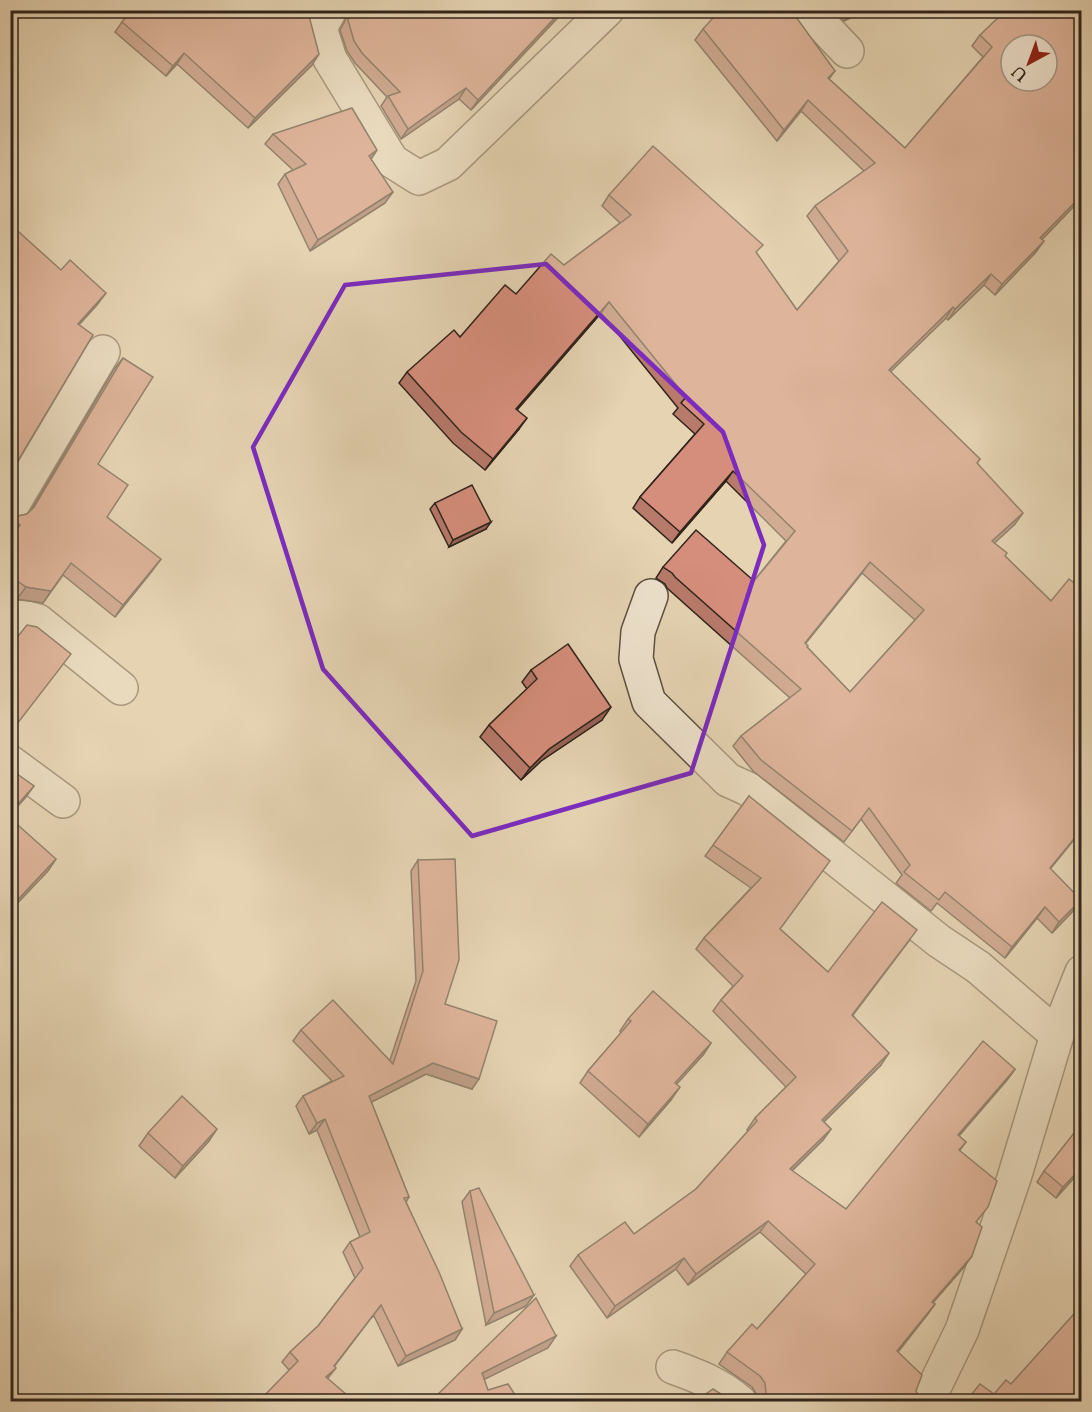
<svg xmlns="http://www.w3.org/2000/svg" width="1092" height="1412" font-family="'Sorts Mill Goudy',serif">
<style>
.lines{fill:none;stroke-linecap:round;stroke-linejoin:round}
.minor-casing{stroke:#5d5041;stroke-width:36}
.minor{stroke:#eee2cd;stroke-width:33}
.wall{fill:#b87a6b;stroke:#30241b;stroke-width:1.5;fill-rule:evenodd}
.shaded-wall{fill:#966357;stroke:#30241b;stroke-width:1.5}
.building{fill:#d68e7c;stroke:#30241b;stroke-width:1.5;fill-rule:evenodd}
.marked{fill:none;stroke:#7b2cbf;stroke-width:4.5;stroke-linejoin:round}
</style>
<rect width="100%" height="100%" fill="#e5d3b2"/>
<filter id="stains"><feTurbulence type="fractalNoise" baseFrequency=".00333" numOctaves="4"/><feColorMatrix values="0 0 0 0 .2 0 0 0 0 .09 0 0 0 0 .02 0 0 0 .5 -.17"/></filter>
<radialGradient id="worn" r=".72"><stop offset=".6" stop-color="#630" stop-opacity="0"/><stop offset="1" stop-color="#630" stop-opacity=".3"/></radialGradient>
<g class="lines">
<g class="minor-casing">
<g id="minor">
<path d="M330,10L320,28L330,59L392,161L419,178L448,164L607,10"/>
<path d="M808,10L847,51"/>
<path d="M10,509L103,352"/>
<path d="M651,596L638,632L636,659L649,702L728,780L748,789L939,941L978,967L1057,1035"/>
<path d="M10,617L27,618L38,621L121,688"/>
<path d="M10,762L63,801"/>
<path d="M673,1367C698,1376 719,1384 740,1402"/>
<path d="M927,1402L962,1330L1014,1178L1057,1035L1082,972"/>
</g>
</g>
<use href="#minor" class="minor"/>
</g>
<g class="wall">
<path d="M348,10H565L471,110L459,99L401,139L381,106L387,97L355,63L347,51L340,30L346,19Z"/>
<path d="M834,10H866L844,21Z"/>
<path d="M1082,10V198L1042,239L1036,252L995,295L984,285L948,320L946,318L890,372L980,459L977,463L1015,524L994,543L1005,556L1051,601L1082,589V832L1076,837L1050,869L1074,910L1052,933L1037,918L1005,958L937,903L931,911L896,883L902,875L861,819L844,842L753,771L733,746L741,736L790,698L667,588L665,584L656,578L663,567L754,581L786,541L726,481L672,543L633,508L640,497L695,434L673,414L678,408L601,313L517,410L519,429L485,470L453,443L399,383L407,372L460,337L516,294L564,265L620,223L602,206L609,195L757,254L797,310L839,261L807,216L815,206L864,171L801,111L777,141L695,40L703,29L835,71L829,79L905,148L983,57L972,46L980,35ZM862,573L915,620L850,692L807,647L805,644Z"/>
<path d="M309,16L312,65L248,128L177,64L166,76L115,32L122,22Z"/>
<path d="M273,134L371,159L385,203L310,251L278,184L285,174L293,170L265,144Z"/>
<path d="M123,358L98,464L107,517L152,571L115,617L63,575L43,603L17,599L10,594V514L18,516L27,514L31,510L114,369Z"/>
<path d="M435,503L486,529L449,547L430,509Z"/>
<path d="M531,670L602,720L541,761L521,780L480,737L489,725L527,689L522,682Z"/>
<path d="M749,796L780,929L828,972L909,941L853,1015L881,1065L824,1122L831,1129L823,1140L792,1171L846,1209L1015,1069L1007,1080L959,1136L966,1142L960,1150L977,1223L964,1267L933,1302L935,1304L927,1315L898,1352L916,1391L920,1401H758L757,1395L752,1387L719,1364L727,1352L757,1329L806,1274L760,1232L688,1285L676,1269L607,1318L570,1266L578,1255L634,1234L696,1189L748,1131L747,1130L755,1118L786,1087L713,1011L721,1000L733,986L696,949L704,938L751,888L705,856Z"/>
<path d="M418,860L445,1004L472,1089L426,1074L371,1102L409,1197L406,1202L462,1329L455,1340L398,1366L374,1316L289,1370L282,1362L290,1352L318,1326L355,1278L343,1252L350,1242L360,1237L317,1130L309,1134L296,1106L303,1096L332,1081L293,1041L301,1030L390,1060L416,981L411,871Z"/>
<path d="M628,1019L711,1043L703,1055L676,1084L671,1100L639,1137L580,1083L588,1071L621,1033L620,1031Z"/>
<path d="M148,1133L209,1141L175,1178L139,1146Z"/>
<path d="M1082,1169L1056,1198L1037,1182L1044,1171Z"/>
<path d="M470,1191L526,1306L486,1325L462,1202Z"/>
</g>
<g class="shaded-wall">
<path d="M562,10H565L471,110L478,100Z"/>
<path d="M852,10H866L844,21Z"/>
<path d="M184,53L177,64L166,76L173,66Z"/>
<path d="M319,54L312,65L248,128L255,118Z"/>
<path d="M466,88L459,99L401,139L408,129Z"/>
<path d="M808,100L801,111L777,141L784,130Z"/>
<path d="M377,150L370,161L369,156Z"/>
<path d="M393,192L385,203L310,251L318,240Z"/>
<path d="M1082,195V198L1033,249L1040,238Z"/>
<path d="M1044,241L1036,252L995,295L1002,284Z"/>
<path d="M991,274L984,285L948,320L955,309Z"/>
<path d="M106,293L97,305L69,336L78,324Z"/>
<path d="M609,302L601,313L508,420L516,409Z"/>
<path d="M953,307L946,318L881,381L889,370Z"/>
<path d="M527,418L519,429L485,470L493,459Z"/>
<path d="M733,471L726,481L672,543L680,532Z"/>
<path d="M1023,513L1015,524L985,552L992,541Z"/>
<path d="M491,522L486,529L449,547L453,540Z"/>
<path d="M161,559L152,571L115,617L123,605Z"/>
<path d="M870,562L862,573L797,654L805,643Z"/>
<path d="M26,587L51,591L43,603L17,599Z"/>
<path d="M611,707L602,720L541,761L521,780L530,768L549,749Z"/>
<path d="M34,786L26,797L10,815V813Z"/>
<path d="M1082,829V832L1076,837L1042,879L1050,868Z"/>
<path d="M56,859L48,871L10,911V908Z"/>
<path d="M1081,900L1074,910L1052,933L1059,922Z"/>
<path d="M1045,907L1037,918L1005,958L1012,947Z"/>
<path d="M711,1043L703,1055L666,1096L675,1083Z"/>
<path d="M889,1053L881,1065L814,1131L822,1120Z"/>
<path d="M433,1063L479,1079L472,1089L426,1074L362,1107L369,1096Z"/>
<path d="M1015,1069L1007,1080L950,1146L958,1135Z"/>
<path d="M680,1087L671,1100L639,1137L648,1124Z"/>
<path d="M325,1119L317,1130L309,1134L317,1123Z"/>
<path d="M217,1129L209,1141L175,1178L183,1166Z"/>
<path d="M831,1129L823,1140L782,1180L790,1169Z"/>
<path d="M1082,1167V1169L1056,1198L1063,1187Z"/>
<path d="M768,1221L760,1232L688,1285L696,1274Z"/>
<path d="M972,1256L964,1267L924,1313L932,1302Z"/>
<path d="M684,1258L676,1269L607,1318L615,1306Z"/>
<path d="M534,1295L526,1306L486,1325L494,1313Z"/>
<path d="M935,1304L927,1315L889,1363L897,1351Z"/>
<path d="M381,1305L327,1376L336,1368L328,1378L318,1388L334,1366Z"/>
<path d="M462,1329L455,1340L398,1366L406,1356Z"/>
<path d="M556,1336L548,1348L473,1385L482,1373Z"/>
</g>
<g class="building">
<path d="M132,10H311L309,16L319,54L255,118L184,53L173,66L122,22Z"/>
<path d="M353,10H562L478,100L466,88L408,129L388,96L400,92L362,53L354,41L348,20Z"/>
<path d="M720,10H791L835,71L828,78L905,148L992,47L980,35L1004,12L1006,10H1082V195L1040,238L1044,241L1002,284L991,274L955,309L953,307L889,370L980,459L977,463L1023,513L992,541L1007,553L1005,556L1051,601L1069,579L1082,589V829L1050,868L1081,900L1059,922L1045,907L1012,947L945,892L939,900L904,872L910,865L869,808L852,831L761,760L741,736L801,689L675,577L672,573L663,567L696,530L754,581L795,531L733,471L680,532L640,497L704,424L681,403L686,397L609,302L516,409L527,418L493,459L461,432L407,372L454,330L460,337L505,285L516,294L551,254L564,265L631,215L609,195L653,146L763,245L756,252L797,310L848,251L815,206L875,163L808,100L784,130L703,29ZM1011,45H1047V81H1011ZM870,562L924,610L850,692L807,647L808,646L805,643Z"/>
<path d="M352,108L377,150L369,156L393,192L318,240L285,174L306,164L273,134Z"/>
<path d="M10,224L61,270L70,260L106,293L78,324L93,335L10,474Z"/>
<path d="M123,358L153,377L98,464L128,485L107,517L161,559L123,605L71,563L51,591L26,587L10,576V538L20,525L10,519V514L18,516L27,514L34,507Z"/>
<path d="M472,485L491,522L453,540L435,503Z"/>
<path d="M27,625L37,627L71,654L10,733V646Z"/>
<path d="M568,644L611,707L549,749L530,768L489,725L537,679L531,670Z"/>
<path d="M10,769L34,786L10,813Z"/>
<path d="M749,796L830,861L780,929L828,972L882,902L917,930L852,1015L889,1053L822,1120L831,1129L790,1169L846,1209L983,1041L1015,1069L958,1135L966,1142L959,1150L997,1181L988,1207L976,1222L982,1227L972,1256L932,1302L935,1304L897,1351L922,1375L916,1391L920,1401H763L766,1393L765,1383L760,1376L727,1352L752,1324L757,1329L815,1264L768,1221L696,1274L684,1258L615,1306L578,1255L625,1222L634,1234L696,1189L757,1121L755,1118L796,1077L721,1000L743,976L704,938L761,878L713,845Z"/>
<path d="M10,818L56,859L10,908Z"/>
<path d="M455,859L459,960L445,1004L497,1021L479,1079L433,1063L369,1096L409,1197L404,1198L439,1272L462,1329L406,1356L381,1305L334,1366L336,1368L326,1377L354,1401H259L298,1361L290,1352L318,1326L363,1268L350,1242L370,1232L325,1119L317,1123L303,1096L344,1076L301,1030L333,1000L393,1064L423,971L418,860Z"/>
<path d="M653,991L711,1043L675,1083L680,1087L648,1124L588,1071L631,1021L628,1019Z"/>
<path d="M182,1096L217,1129L183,1166L148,1133Z"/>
<path d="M1082,1123V1167L1063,1187L1044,1171Z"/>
<path d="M479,1188L534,1295L494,1313L470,1191Z"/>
<path d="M536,1298L556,1336L482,1373L488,1390L508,1384L519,1401H431Z"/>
<path d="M1082,1305V1401H966L980,1384L994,1394L1006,1380L1011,1384Z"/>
<path d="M713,1389L732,1401H696Z"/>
</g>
<path d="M0 0H1092V1412H0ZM546,264L723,432L764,545L691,773L472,836L323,669L253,447L345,285Z" fill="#e5d3b2" fill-opacity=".55" fill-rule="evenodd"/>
<path class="marked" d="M546,264L723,432L764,545L691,773L472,836L323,669L253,447L345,285Z"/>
<rect width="1092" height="1412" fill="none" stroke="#e5d3b2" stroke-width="36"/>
<rect x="12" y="12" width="1068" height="1388" fill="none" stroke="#30241b" stroke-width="3"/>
<rect x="18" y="18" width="1056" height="1376" fill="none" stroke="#30241b" stroke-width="1.5"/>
<g transform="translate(1029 63) rotate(221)"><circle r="28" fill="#eee2cd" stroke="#a29686" stroke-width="1.5"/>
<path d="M0-4.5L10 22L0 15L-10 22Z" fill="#8f2418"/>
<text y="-9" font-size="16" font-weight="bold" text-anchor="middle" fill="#30241b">U</text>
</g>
<rect width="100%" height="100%" filter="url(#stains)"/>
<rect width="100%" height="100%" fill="url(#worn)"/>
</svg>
